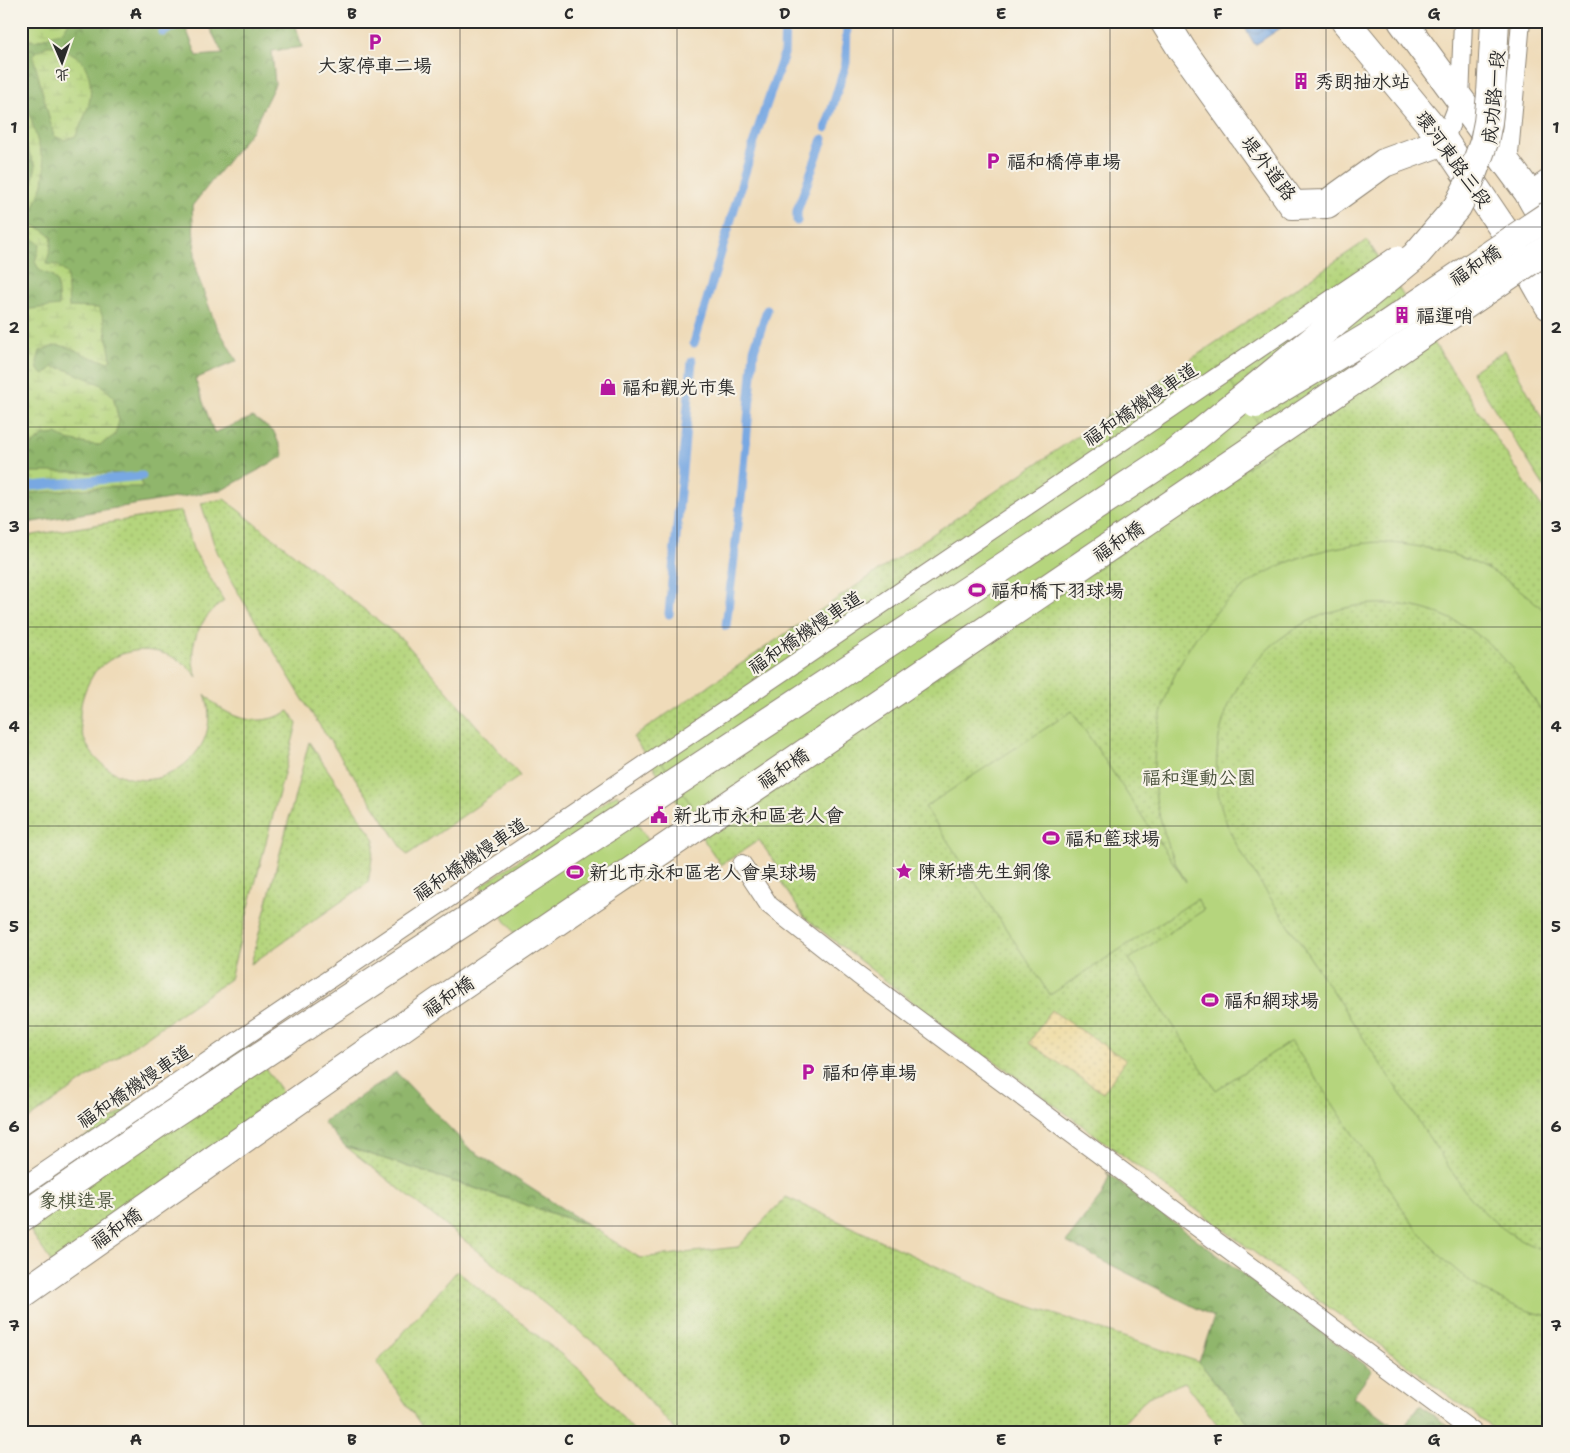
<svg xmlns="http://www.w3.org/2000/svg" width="1570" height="1453" font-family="'Shantell Sans','LXGW WenKai TC',sans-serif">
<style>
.green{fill:url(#green-dots);stroke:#708054}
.forest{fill:url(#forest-crowns);stroke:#5e704c}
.wetland{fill:url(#wetland-marsh);stroke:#708054}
.sand{fill:url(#sand-dots);stroke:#8c8264}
.pitch{fill:#b5d57d;stroke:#708054}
.water{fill:url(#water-waves);stroke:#526a86}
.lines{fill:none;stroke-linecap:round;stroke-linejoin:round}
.stream{stroke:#78a8e2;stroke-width:9}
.lane-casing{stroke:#8d8372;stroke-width:20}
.street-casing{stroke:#8d8372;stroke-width:30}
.secondary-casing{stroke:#8d8372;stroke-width:30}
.lane{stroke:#fff;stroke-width:18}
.street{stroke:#fff;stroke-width:28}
.secondary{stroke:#fff;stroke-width:28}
.lane-bridge-casing{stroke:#8d8372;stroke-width:20;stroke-linecap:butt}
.secondary-bridge-casing{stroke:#8d8372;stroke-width:30;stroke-linecap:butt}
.lane-bridge{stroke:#fff;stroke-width:18}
.secondary-bridge{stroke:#fff;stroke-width:28}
.grid{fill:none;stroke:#2b2b2b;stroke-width:1;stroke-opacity:0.55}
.labels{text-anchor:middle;stroke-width:4.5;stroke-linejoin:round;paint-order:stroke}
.poi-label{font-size:19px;fill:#2b2b2b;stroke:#f7f3e8;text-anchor:start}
.street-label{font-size:19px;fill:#2b2b2b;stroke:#f7f3e8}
.park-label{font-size:19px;fill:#4e5640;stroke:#f7f3e8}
.neatline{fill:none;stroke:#2b2b2b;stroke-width:2}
.grid-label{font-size:16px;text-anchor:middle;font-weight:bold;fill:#2b2b2b}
</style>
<defs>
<pattern id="green-dots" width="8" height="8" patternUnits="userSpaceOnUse" patternTransform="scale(1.25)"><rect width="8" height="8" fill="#b5d57d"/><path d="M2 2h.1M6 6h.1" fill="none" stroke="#9cb76c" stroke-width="1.8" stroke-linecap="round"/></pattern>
<pattern id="forest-crowns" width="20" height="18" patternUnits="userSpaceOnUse" patternTransform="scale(1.25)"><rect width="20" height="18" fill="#90b66c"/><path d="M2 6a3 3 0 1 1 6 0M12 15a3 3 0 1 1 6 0" fill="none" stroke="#769459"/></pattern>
<pattern id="wetland-marsh" width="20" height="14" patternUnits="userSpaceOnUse" patternTransform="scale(1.25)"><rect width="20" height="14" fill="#b5d57d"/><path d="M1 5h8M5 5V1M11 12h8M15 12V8" fill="none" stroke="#9cb76c"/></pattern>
<pattern id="sand-dots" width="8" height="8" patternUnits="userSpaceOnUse" patternTransform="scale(1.25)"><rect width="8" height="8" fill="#eeda9e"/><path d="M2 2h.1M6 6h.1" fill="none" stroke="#cb8" stroke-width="1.8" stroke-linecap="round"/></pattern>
<pattern id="water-waves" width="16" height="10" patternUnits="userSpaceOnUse" patternTransform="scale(1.25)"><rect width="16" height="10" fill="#78a8e2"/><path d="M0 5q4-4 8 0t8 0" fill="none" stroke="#6389b7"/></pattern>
</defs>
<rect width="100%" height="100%" fill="#f7f3e8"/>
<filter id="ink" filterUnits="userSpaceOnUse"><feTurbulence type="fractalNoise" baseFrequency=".02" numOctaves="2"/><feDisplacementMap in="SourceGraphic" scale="10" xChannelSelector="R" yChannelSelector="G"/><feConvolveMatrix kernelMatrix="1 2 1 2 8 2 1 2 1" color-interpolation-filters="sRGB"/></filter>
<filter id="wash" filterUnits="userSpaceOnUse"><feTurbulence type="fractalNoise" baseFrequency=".0096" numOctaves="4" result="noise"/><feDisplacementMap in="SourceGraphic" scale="20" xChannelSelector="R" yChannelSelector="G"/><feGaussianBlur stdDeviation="1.12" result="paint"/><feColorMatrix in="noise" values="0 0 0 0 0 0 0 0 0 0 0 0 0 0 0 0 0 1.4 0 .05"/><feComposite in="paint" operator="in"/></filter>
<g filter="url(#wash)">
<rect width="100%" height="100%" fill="#efdbb9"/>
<g class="green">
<path d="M1367,240L1549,519V1432H1498L988,1056L986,1059L804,917L778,878L783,874L759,840L721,865L633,737Z"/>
<path d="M1505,350L1549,431V494L1471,372Z"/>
<path d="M224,499L403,640L520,776L407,855L310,711L233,584L215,547L201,503Z"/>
<path d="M181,511L193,549L224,601C199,618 185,648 197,677C175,648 133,641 104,664C100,668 95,670 93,675C45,751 141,818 195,754C210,737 212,714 205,694C227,719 258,729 289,711L297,724L230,979L21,1124V537Z"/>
<path d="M309,742L375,840L368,883L251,964Z"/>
<path d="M240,1032L295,1111L58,1272L21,1217V1180Z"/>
<path d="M345,1146L588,1225L640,1258L738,1247L786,1197L1005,1298L1199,1362L1255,1432H1223L1185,1382L1148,1397L1115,1432H677L602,1349Z"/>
<path d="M457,1271L583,1372L635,1432H426L377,1363Z"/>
</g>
<g class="forest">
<path d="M21,21H183L197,56L223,54L206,21H294L295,23L302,47L272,51L275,84L253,129L192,206L196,271L215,323L237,361L195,379L214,433L253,417L274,432L284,456L222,490L21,524Z"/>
<path d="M396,1072L470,1149L588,1225L345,1146L323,1122Z"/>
<path d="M1106,1172L1372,1370L1353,1396L1400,1431L1420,1405L1456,1432H1255L1199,1362L1214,1317L1066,1242L1102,1195L1109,1176Z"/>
</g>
<g class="wetland">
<path d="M21,21H69V22L62,32L35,41L27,40L23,35Z"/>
<path d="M47,46C57,45 63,49 73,54C90,63 94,89 88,107C85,117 80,126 76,136L64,140L54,136L33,56L36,52Z"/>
<path d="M24,94L45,167L43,184L28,223L43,230L52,237L50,251L46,264L57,265L67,274L69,307L99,308L104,320L111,359L109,362L93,358L67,347L57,345L40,351L37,362L38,370L44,375L53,367L65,369L100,384L113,396L119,421L115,435L100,445L87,444L68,440L56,434L43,436L32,445L21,462V310L59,306L57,282L51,275L40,271L35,262L40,245L31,237L21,236V208L32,182L36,166C20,140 21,125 21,95Z"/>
<path d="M31,472H70L130,474L141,473L142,487H108L21,494V475Z"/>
</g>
<path class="sand" d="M1051,1010L1126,1060L1103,1093L1029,1043Z"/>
<g class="pitch">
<path d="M1220,367L1275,448L709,831L659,758Z"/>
<path d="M1378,542C1451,547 1496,564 1549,615V722C1524,684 1501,645 1459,623C1365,573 1248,625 1221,728C1217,744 1216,763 1217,780C1218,808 1230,834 1244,858L1462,1187C1486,1217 1511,1240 1549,1252V1316C1489,1304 1446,1268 1410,1220L1291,1041L1216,1090L1129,959L1204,910L1197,899L1050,995L925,807L1072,711L1186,882C1183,875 1178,869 1175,862C1167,843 1161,824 1157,804C1140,708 1196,600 1286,563C1316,550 1346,545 1378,542Z"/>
<path d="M617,794L663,862L528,953L481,886Z"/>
</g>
<path class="water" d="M1241,21H1291L1255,45Z"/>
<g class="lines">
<g class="stream">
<path d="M163,32L182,21"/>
<path d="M826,128L846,63L847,22"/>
<path d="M797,221V211L823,139"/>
<path d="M694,343L758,129L784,54L785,21"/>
<path d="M21,487L142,476"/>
<path d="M669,614L692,361"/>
<path d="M726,626L742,490L754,350L767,310"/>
</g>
</g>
</g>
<g filter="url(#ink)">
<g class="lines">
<g class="lane-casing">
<g id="lane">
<path d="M1451,143L1444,141L1460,100L1463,21"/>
<path d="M1506,164L1508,165L1521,21"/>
<path d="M1528,201V192L1549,178"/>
<path d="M742,864L769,905L858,975L1473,1432"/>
</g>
</g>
<g class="street-casing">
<path id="street" d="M1164,21L1182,50L1293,205L1327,204L1384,163L1444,141"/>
</g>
<g class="secondary-casing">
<g id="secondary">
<path d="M1345,21L1444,141L1518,251L1549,306"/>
<path d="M1402,21L1528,192L1549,229"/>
<path d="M1491,94L1495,21"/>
<path d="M21,1218L163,1120L1175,454"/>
</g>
</g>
<use href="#lane" class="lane"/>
<use href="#street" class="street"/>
<use href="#secondary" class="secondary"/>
<g class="lane-bridge-casing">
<path id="lane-bridge" d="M21,1188L1397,255"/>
</g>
<g class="secondary-bridge-casing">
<g id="secondary-bridge">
<path d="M1256,404L1373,334L1549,215"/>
<path d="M1175,454L1415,256L1457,207L1468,186L1484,142L1488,122L1491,94"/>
<path d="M21,1295L437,1003L1549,248"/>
</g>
</g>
<use href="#lane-bridge" class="lane-bridge"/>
<use href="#secondary-bridge" class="secondary-bridge"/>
</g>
</g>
<path class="grid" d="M244,21V1432M460,21V1432M677,21V1432M893,21V1432M1110,21V1432M1326,21V1432M21,227H1549M21,427H1549M21,627H1549M21,826H1549M21,1026H1549M21,1226H1549"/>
<defs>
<g id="parking-bare" transform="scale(1.35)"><path d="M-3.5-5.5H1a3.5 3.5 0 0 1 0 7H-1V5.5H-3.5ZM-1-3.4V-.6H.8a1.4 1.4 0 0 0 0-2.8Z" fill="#b5179e" stroke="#f7f3e8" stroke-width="2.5" paint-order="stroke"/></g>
<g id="building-bare" transform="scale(1.35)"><path d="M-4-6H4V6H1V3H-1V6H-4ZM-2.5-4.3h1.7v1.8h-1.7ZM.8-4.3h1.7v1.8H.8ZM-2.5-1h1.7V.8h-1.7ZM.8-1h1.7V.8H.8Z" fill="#b5179e" stroke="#f7f3e8" stroke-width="2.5" paint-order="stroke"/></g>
<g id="shop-bare" transform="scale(1.35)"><path d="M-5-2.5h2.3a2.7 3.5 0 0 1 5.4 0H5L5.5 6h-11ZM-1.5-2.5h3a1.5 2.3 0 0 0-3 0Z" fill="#b5179e" stroke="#f7f3e8" stroke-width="2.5" paint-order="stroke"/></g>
<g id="stadium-bare" transform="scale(1.35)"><path d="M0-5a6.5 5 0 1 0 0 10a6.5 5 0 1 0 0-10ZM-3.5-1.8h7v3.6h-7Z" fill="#b5179e" stroke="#f7f3e8" stroke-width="2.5" paint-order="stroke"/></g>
<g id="civic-bare" transform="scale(1.35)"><path d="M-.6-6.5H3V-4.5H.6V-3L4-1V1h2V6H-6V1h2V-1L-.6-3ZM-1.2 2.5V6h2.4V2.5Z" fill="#b5179e" stroke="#f7f3e8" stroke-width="2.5" paint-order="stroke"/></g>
<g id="sight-bare" transform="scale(1.35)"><path d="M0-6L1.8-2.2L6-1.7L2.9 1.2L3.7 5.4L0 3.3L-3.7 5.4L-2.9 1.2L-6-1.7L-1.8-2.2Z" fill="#b5179e" stroke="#f7f3e8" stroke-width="2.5" paint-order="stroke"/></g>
</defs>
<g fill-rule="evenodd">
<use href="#parking-bare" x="375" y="42"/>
<use href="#building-bare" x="1301" y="81"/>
<use href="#parking-bare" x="993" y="161"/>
<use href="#building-bare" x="1402" y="315"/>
<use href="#shop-bare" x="608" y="387"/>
<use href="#stadium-bare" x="977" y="590"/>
<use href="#civic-bare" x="659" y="815"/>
<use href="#stadium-bare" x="1051" y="838"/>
<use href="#sight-bare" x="904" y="871"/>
<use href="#stadium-bare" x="575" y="872"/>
<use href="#stadium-bare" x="1210" y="1000"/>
<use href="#parking-bare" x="808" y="1072"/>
</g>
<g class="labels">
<g class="poi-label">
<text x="375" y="72" text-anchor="middle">大家停車二場</text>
<text x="1315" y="88">秀朗抽水站</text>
<text x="1007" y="168">福和橋停車場</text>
<text x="1416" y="322">福運哨</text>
<text x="622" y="394">福和觀光市集</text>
<text x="991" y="597">福和橋下羽球場</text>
<text x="673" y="822">新北市永和區老人會</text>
<text x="1065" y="845">福和籃球場</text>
<text x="918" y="878">陳新墻先生銅像</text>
<text x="589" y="879">新北市永和區老人會桌球場</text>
<text x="1224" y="1007">福和網球場</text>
<text x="822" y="1079">福和停車場</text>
</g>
<g class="street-label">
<text transform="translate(1493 97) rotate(-85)" y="7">成功路一段</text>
<text transform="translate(1454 159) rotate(54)" y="7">環河東路三段</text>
<text transform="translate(1269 168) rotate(52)" y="7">堤外道路</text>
<text transform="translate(1475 265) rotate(-34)" y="7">福和橋</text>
<text transform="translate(1140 404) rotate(-34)" y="7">福和橋機慢車道</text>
<text transform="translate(1118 541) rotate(-34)" y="7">福和橋</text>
<text transform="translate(805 632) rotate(-34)" y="7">福和橋機慢車道</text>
<text transform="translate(783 768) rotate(-34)" y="7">福和橋</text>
<text transform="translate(470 859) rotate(-34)" y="7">福和橋機慢車道</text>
<text transform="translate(448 996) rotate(-34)" y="7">福和橋</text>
<text transform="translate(134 1086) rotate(-34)" y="7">福和橋機慢車道</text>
<text transform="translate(116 1228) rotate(-35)" y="7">福和橋</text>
</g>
<g class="park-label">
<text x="1199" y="784">福和運動公園</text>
<text x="77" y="1207">象棋造景</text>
</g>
</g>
<rect width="1570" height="1453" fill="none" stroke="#f7f3e8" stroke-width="55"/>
<g transform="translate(62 62) rotate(178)" stroke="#f7f3e8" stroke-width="4" paint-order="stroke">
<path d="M0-4L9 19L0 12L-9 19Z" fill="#2b2b2b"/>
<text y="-8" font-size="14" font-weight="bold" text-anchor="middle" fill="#2b2b2b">北</text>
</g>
<rect x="28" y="28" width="1514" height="1398" class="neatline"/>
<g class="grid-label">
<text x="136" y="19">A</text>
<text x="352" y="19">B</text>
<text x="569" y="19">C</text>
<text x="785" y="19">D</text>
<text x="1001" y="19">E</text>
<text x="1218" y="19">F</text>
<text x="1434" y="19">G</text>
<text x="14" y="133">1</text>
<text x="1556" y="133">1</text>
<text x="14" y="333">2</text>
<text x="1556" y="333">2</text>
<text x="14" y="532">3</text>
<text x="1556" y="532">3</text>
<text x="14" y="732">4</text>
<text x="1556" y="732">4</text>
<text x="14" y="932">5</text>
<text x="1556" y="932">5</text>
<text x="14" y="1132">6</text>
<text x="1556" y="1132">6</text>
<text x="14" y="1331">7</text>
<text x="1556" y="1331">7</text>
<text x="136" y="1445">A</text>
<text x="352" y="1445">B</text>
<text x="569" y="1445">C</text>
<text x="785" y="1445">D</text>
<text x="1001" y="1445">E</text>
<text x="1218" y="1445">F</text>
<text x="1434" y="1445">G</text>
</g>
</svg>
